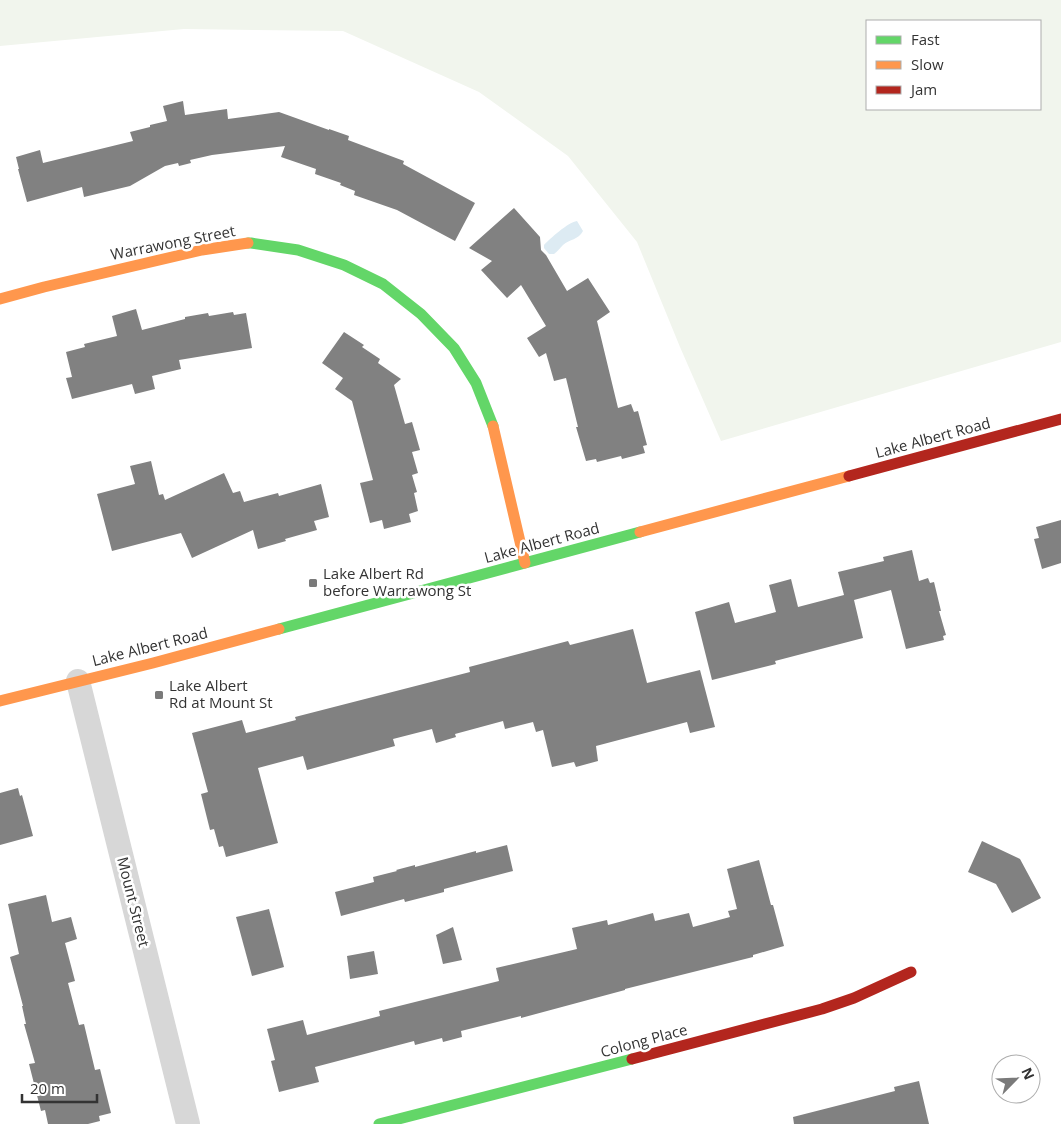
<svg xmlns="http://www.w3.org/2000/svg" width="1061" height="1124" font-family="'Open Sans',sans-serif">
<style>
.green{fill:#f1f5ed;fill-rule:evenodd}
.water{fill:#ddebf3}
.building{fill:#818181}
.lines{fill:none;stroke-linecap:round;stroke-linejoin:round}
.street{stroke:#d7d7d7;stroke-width:24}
.fast{stroke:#63d668;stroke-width:11}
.slow{stroke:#ff974d;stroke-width:11}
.jam{stroke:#b3261e;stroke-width:11}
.poi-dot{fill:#7a7a7a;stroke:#fff;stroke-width:2}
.labels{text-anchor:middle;stroke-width:5;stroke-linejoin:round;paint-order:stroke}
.street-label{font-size:15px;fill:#333;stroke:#fff}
.poi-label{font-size:15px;fill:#333;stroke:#fff;text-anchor:start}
</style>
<rect width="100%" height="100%" fill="#fff"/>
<path class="green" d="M0,0H1061V342L721,441L680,347L637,242L568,156L479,92L343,31L184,29L0,46ZM867,21H1040V109H867Z"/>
<path class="water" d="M577,221L583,231C578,240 570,239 563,245C560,248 558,251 554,254H549L544,248V245C551,238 567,223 577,221Z"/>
<g class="building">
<path d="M183,101L185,115L227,109L228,119L279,112L329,130V129L349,136L348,140L404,161L403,164L475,203L455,241L397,210L354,195L355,191L340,185L341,183L315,174L316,169L281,157L285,146L212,155L190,160L191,163L179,166L178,163L165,166L130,186L84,197L82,187L27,202L18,169H19L16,157L40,150L43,163L133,141L130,132L150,127V125L167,121L163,106Z"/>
<path d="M514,208L540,237L541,250L546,255L567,291L588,278L610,312L597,321L618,408L631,404L634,412L638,411L647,445L643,446L645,453L622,459L621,456L597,462L596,459L586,461L576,427H578L566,378L554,381L546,353L539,357L527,338L546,326L521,285L507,298L481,270L492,261L469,248Z"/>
<path d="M136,309L142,330L185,319V317L208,313L209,316L233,312L234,315L246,313L252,348L179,360L181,369L152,376L155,389L135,394L132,384L72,399L66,378L72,377L66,352L85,347L84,344L117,336L112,316Z"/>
<path d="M344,332L364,345L362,347L380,359L378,363L401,379L394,385L405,424L412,422L420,450L412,452L418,473L412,475L417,492L414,493L418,511L409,514L411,522L384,529L382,520L370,523L360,483L373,480L352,401L335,389L343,378L322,363Z"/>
<path d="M151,461L159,495L163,494L165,500L224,473L233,493L240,491L244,502L278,493L279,496L321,484L329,517L314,521L317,530L285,539L286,541L258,549L253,530L192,558L181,533L112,551L97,494L135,484L130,466Z"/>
<path d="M1061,520V563L1042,569L1034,539L1039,538L1036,527Z"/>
<path d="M912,550L919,581L928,578L930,583L934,582L941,611H939L946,635L943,636L944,640L906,649L891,590L854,600L863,638L775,661L776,664L712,680L695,612L729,602L735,623L776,612L769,585L791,579L798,607L844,595L838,572L884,561L883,557Z"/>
<path d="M633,629L647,683L700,670L715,727L690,733L687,722L596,746L598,761L576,767L574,762L552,767L543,730L536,732L533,722L505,729L503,721L455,734L456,737L436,743L432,729L393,739L395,746L307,770L303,756L258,768L278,843L226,857L223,846L219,847L214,829L210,830L201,794L208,792L192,733L242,720L246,733L296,720L295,717L470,672L469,667L568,641L570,645Z"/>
<path d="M18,788L20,796L22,795L33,836L0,845V793Z"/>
<path d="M982,841L1020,859L1041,898L1012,913L996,884L968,872Z"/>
<path d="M507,845L513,871L444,889V892L405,902L404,899L341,916L335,892L374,882L373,877L397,871L396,870L415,865V867L476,851V853Z"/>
<path d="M759,860L771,905H773L784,946L753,955V957L625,989V990L521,1018V1016L461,1031L462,1037L443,1042L442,1038L415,1045L414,1041L315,1067L319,1082L279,1092L271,1061L275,1060L267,1029L303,1020L307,1035L380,1016L379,1011L499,981L496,968L577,949L572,928L607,920L608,925L653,913L655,921L689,913L693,927L730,917L728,911L737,909L727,869Z"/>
<path d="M46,895L52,922L71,917L77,939L65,943L75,981L68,983L79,1025L84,1024L95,1070L100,1069L111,1113L99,1116L100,1121L88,1124H48L45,1110L41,1111L29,1064L35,1063L24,1024H26L22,1006H23L10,957L19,954L8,904Z"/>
<path d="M269,909L284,967L252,976L236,917Z"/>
<path d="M453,927L462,960L443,964L436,935Z"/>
<path d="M374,951L378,974L350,979L347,956Z"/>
<path d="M919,1081L929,1124H794L793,1117L895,1091L894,1087Z"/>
</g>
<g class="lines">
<path class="street" d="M78,681L188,1124"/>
<g class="fast">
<path d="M248,243H251L298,250L344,265L383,284L421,314L454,348L476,383L493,426"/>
<path d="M279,629L640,532"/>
<path d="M379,1124L632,1059"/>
</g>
<g class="slow">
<path d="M0,299L44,287L202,250L248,243"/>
<path d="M493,426L525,563"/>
<path d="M640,532L849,476"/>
<path d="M0,701L153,663L279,629"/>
</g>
<g class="jam">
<path d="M849,476L1061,419"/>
<path d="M632,1059L822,1009L854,998L911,972"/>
</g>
</g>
<g class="poi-dot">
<rect x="308" y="578" width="10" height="10" rx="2.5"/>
<rect x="154" y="690" width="10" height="10" rx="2.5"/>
</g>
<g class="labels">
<g class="street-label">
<text transform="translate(173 243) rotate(-11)" y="5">Warrawong Street</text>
<text transform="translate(933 438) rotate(-15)" y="5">Lake Albert Road</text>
<text transform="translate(542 543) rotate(-15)" y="5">Lake Albert Road</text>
<text transform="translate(150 647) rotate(-14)" y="5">Lake Albert Road</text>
<text transform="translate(133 902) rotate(76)" y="5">Mount Street</text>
<text transform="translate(644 1041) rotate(-15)" y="5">Colong Place</text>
</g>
<g class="poi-label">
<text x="323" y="579">Lake Albert Rd<tspan x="323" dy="17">before Warrawong St</tspan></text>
<text x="169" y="691">Lake Albert<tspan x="169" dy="17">Rd at Mount St</tspan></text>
</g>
</g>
<rect x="866" y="20" width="175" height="90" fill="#ffffff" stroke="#adadad"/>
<rect x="876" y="36" width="25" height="8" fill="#63d668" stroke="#adadad"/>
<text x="911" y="45" font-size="15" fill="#333333">Fast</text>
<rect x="876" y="61" width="25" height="8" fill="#ff974d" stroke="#adadad"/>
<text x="911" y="70" font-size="15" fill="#333333">Slow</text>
<rect x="876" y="86" width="25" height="8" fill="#b3261e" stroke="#adadad"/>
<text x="911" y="95" font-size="15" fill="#333333">Jam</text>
<g transform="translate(1016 1079) rotate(66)"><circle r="24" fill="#ffffff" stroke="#adadad"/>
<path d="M0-4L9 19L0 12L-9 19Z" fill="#7a7a7a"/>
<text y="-8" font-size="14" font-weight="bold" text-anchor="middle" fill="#333333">N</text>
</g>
<path d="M22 1094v8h75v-8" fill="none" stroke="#333333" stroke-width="2.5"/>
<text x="30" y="1094" font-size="15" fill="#333333" stroke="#ffffff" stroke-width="4" paint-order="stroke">20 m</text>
</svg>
